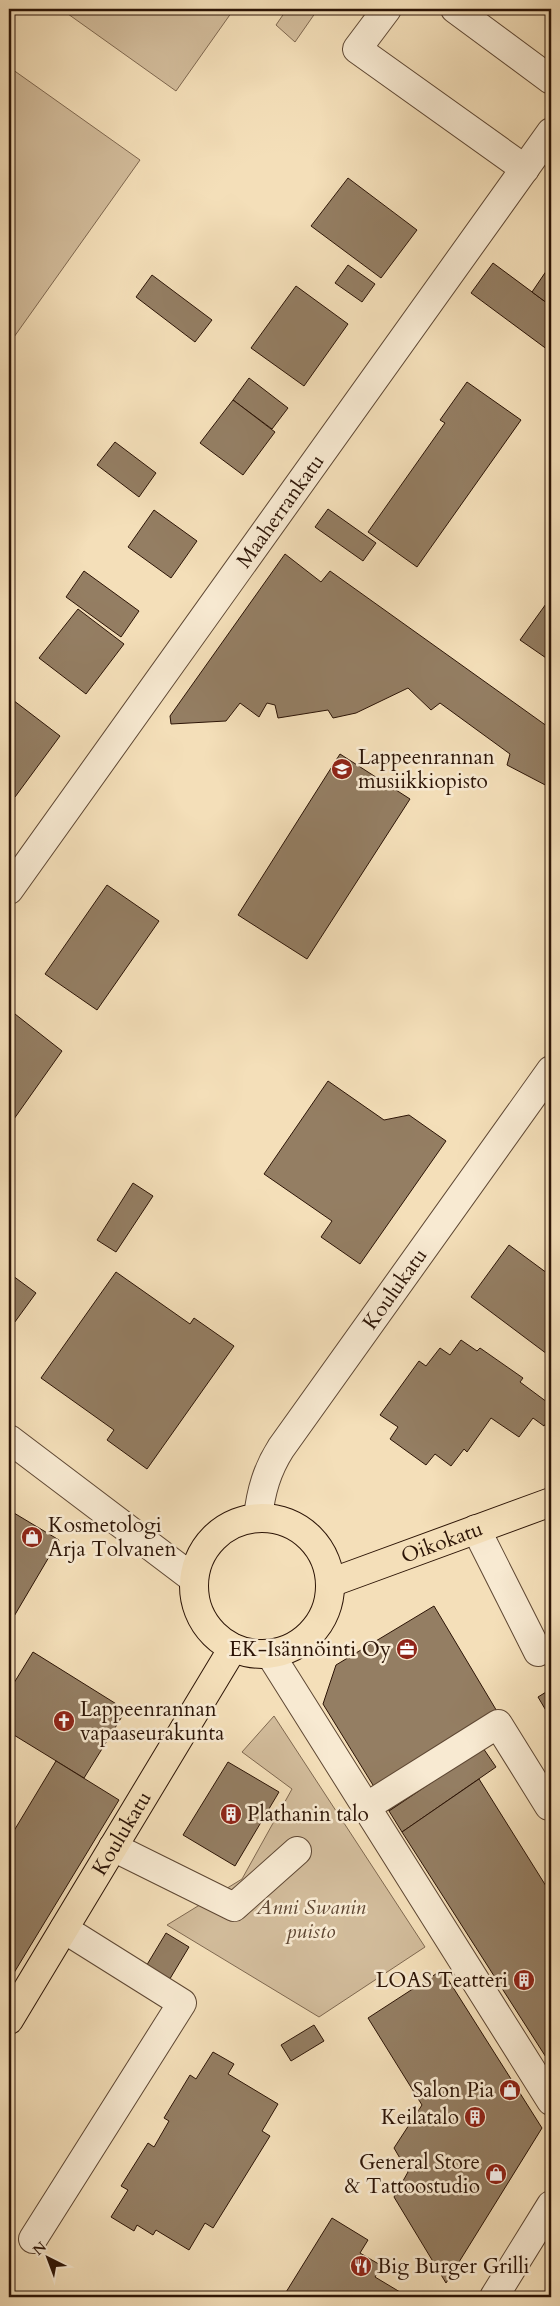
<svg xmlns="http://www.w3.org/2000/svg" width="560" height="2306" font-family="Cardo,serif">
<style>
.green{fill:#d2bc9b;stroke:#7f6850}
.building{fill:#947e63;stroke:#2c1406}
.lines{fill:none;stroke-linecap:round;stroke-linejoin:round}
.minor-casing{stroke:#5e4733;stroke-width:30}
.major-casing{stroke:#2c1406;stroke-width:30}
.minor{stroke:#f8ead2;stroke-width:28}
.major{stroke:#f4dfb9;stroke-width:28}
.labels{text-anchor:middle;stroke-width:5;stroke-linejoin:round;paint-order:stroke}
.street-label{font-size:21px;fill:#2c1406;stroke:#f8ead2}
.poi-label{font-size:21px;fill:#2c1406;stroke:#f8ead2;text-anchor:start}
.park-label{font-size:21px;font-style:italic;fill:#5e4633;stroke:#f8ead2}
</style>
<rect width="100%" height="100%" fill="#f4dfb9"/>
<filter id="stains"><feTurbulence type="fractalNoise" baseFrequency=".004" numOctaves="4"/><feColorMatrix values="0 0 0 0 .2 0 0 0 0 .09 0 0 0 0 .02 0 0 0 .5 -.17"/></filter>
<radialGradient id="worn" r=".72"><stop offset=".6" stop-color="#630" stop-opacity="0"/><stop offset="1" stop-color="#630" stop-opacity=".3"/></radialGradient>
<g class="green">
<path d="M61,9H234L176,91Z"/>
<path d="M287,9H318L295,42L276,25Z"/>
<path d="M9,67L140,160L9,344Z"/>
<path d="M274,1716L425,1947L319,2017L167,1925L242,1879L292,1789L242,1752Z"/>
</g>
<g class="building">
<path d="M348,178L417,230L381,278L311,226Z"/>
<path d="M493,263L551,306V345L548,350L471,293Z"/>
<path d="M551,264V306L532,292Z"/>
<path d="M348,265L375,284L362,302L335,283Z"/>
<path d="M152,275L212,320L195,342L136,297Z"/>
<path d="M296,286L348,324L304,386L251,348Z"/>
<path d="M249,378L288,408L272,429L233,400Z"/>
<path d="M467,382L521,420L417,567L368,532L445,423L440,420Z"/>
<path d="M233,400L275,432L243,475L200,443Z"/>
<path d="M115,442L156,473L139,497L97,465Z"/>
<path d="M328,509L376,543L363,561L315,527Z"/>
<path d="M154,510L197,541L171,578L128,547Z"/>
<path d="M285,554L321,582L330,571L551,729V788L507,765L510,754L440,703L431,710L408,688L356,713L333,718L328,710L278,718L275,705L267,703L259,717L240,703L226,721L171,724L170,716Z"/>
<path d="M84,571L139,611L121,637L66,597Z"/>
<path d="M551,597V656L549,660L520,640Z"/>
<path d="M78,609L124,644L86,694L39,658Z"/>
<path d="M9,697L60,736L15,797L9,792Z"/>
<path d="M340,754L410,799L307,959L238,915Z"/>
<path d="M107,885L159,921L97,1010L45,974Z"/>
<path d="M15,1014L62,1051L9,1126V1023Z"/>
<path d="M328,1081L384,1120L409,1115L446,1141L360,1264L321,1237L332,1221L264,1174Z"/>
<path d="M133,1183L153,1196L116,1252L97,1240Z"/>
<path d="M551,1211V1222L546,1218Z"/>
<path d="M509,1245L551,1276V1357L471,1297Z"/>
<path d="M116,1272L190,1324L194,1318L234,1346L147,1469L107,1440L114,1430L41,1378Z"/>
<path d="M9,1273L36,1293L9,1330Z"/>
<path d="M461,1340L477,1351L480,1348L523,1378L520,1382L551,1405V1416L544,1426L533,1418L519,1437L491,1418L467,1452L464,1449L451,1466L435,1454L426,1465L390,1439L398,1427L380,1415L419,1361L426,1366L440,1348L450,1355Z"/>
<path d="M9,1510L59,1540L13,1618L9,1615Z"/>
<path d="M434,1606L498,1713L452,1769L389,1811L323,1704L336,1665Z"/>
<path d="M33,1652L126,1710L84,1778L9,1732V1691Z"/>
<path d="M551,1689V1719L538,1697Z"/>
<path d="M483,1748L496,1767L402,1832L389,1811Z"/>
<path d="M56,1761L119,1800L9,1981V1839Z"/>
<path d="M228,1762L279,1792L235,1866L183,1835Z"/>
<path d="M479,1779L551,1894V2065L402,1832Z"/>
<path d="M166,1933L189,1947L168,1982L145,1968Z"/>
<path d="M442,1970L542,2128L446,2283L394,2197L408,2172L394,2148L422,2105L368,2018Z"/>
<path d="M314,2025L324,2041L291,2061L281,2045Z"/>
<path d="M213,2052L234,2064L228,2074L278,2104L262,2131L270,2136L213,2228L205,2223L189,2250L156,2230L153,2235L137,2225L134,2231L111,2217L128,2190L121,2186L148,2143L154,2147L169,2121L164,2118L190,2075L196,2079Z"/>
<path d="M332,2218L368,2240L360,2253L382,2266L375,2277L400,2292L397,2297H283Z"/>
<path d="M551,2284V2297H543Z"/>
</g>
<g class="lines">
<g class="minor-casing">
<g id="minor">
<path d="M387,9L357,49L525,169"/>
<path d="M455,9L551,80"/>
<path id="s1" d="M9,890L551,132"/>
<path d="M9,1439L194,1579"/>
<path id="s2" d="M258,1517C261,1491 267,1470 281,1448L551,1070"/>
<path d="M476,1529L538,1652"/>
<path d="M270,1654L551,2101"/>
<path d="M366,1807L498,1724L549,1806"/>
<path d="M113,1847L234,1907L297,1851"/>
<path d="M33,2239L182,2003L64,1929"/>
<path d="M494,2297L551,2205"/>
</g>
</g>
<g class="major-casing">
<g id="major">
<circle cx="262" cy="1586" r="68"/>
<path id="s3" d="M330,1583L551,1502"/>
<path id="s4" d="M9,2020L233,1648"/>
</g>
</g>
<use href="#minor" class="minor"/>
<use href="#major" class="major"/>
</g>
<defs>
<g id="school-disc" transform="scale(1.125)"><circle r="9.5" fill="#8f2418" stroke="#f8ead2"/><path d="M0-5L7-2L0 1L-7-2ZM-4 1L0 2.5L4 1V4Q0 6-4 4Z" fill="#fff"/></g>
<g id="shop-disc" transform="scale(1.125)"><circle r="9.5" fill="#8f2418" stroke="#f8ead2"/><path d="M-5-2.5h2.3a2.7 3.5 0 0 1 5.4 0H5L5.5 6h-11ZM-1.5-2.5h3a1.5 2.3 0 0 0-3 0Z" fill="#fff"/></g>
<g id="office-disc" transform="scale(1.125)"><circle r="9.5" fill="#8f2418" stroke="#f8ead2"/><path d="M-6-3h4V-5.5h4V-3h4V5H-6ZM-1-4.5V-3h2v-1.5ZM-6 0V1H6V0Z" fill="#fff"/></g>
<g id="church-disc" transform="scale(1.125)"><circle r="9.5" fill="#8f2418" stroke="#f8ead2"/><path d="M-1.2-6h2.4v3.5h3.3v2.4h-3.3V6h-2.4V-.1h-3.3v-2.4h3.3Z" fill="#fff"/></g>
<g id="building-disc" transform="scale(1.125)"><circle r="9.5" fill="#8f2418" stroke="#f8ead2"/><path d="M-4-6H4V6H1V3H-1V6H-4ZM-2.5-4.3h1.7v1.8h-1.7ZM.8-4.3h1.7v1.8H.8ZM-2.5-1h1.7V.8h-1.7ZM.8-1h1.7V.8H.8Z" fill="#fff"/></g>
<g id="restaurant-disc" transform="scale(1.125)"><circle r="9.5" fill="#8f2418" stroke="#f8ead2"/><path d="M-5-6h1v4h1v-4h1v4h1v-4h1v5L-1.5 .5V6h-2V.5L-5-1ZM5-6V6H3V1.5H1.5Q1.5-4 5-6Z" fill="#fff"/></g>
</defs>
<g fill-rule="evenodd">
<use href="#school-disc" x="342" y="769"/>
<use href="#shop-disc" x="32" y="1537"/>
<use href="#office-disc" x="407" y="1649"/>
<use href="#church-disc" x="64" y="1721"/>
<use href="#building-disc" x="231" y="1814"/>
<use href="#building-disc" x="524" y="1980"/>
<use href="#shop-disc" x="510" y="2090"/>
<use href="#building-disc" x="475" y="2117"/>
<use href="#shop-disc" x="496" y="2174"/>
<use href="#restaurant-disc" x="361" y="2266"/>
</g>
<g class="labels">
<g class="street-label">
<text dy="7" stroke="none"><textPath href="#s1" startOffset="466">Maaherrankatu</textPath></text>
<text dy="7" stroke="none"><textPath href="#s2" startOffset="269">Koulukatu</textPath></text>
<text dy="7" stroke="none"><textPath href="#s3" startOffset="119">Oikokatu</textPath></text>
<text dy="7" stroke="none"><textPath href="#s4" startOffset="218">Koulukatu</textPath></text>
</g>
<g class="poi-label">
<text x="358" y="764">Lappeenrannan<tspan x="358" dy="24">musiikkiopisto</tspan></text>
<text x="48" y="1532">Kosmetologi<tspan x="48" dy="24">Arja Tolvanen</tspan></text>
<text x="391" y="1656" text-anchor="end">EK-Isännöinti Oy</text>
<text x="80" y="1716">Lappeenrannan<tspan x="80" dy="24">vapaaseurakunta</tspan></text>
<text x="247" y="1821">Plathanin talo</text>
<text x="508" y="1987" text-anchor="end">LOAS Teatteri</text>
<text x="494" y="2097" text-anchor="end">Salon Pia</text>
<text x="459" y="2124" text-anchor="end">Keilatalo</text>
<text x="480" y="2169" text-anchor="end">General Store<tspan x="480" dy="24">&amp; Tattoostudio</tspan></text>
<text x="377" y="2273">Big Burger Grilli</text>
</g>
<g class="park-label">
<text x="311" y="1914">Anni Swanin<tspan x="311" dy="24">puisto</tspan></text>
</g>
</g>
<rect width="560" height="2306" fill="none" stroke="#f4dfb9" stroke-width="30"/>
<rect x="10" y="10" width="540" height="2286" fill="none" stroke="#2c1406" stroke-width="2.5"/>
<rect x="15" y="15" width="530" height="2276" fill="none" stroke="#2c1406"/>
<g transform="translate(48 2258) rotate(318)" stroke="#f8ead2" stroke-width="4" paint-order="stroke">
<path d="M0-4L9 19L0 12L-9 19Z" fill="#2c1406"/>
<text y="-8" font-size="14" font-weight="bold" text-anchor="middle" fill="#2c1406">N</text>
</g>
<rect width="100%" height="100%" filter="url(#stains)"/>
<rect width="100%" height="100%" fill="url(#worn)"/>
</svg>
